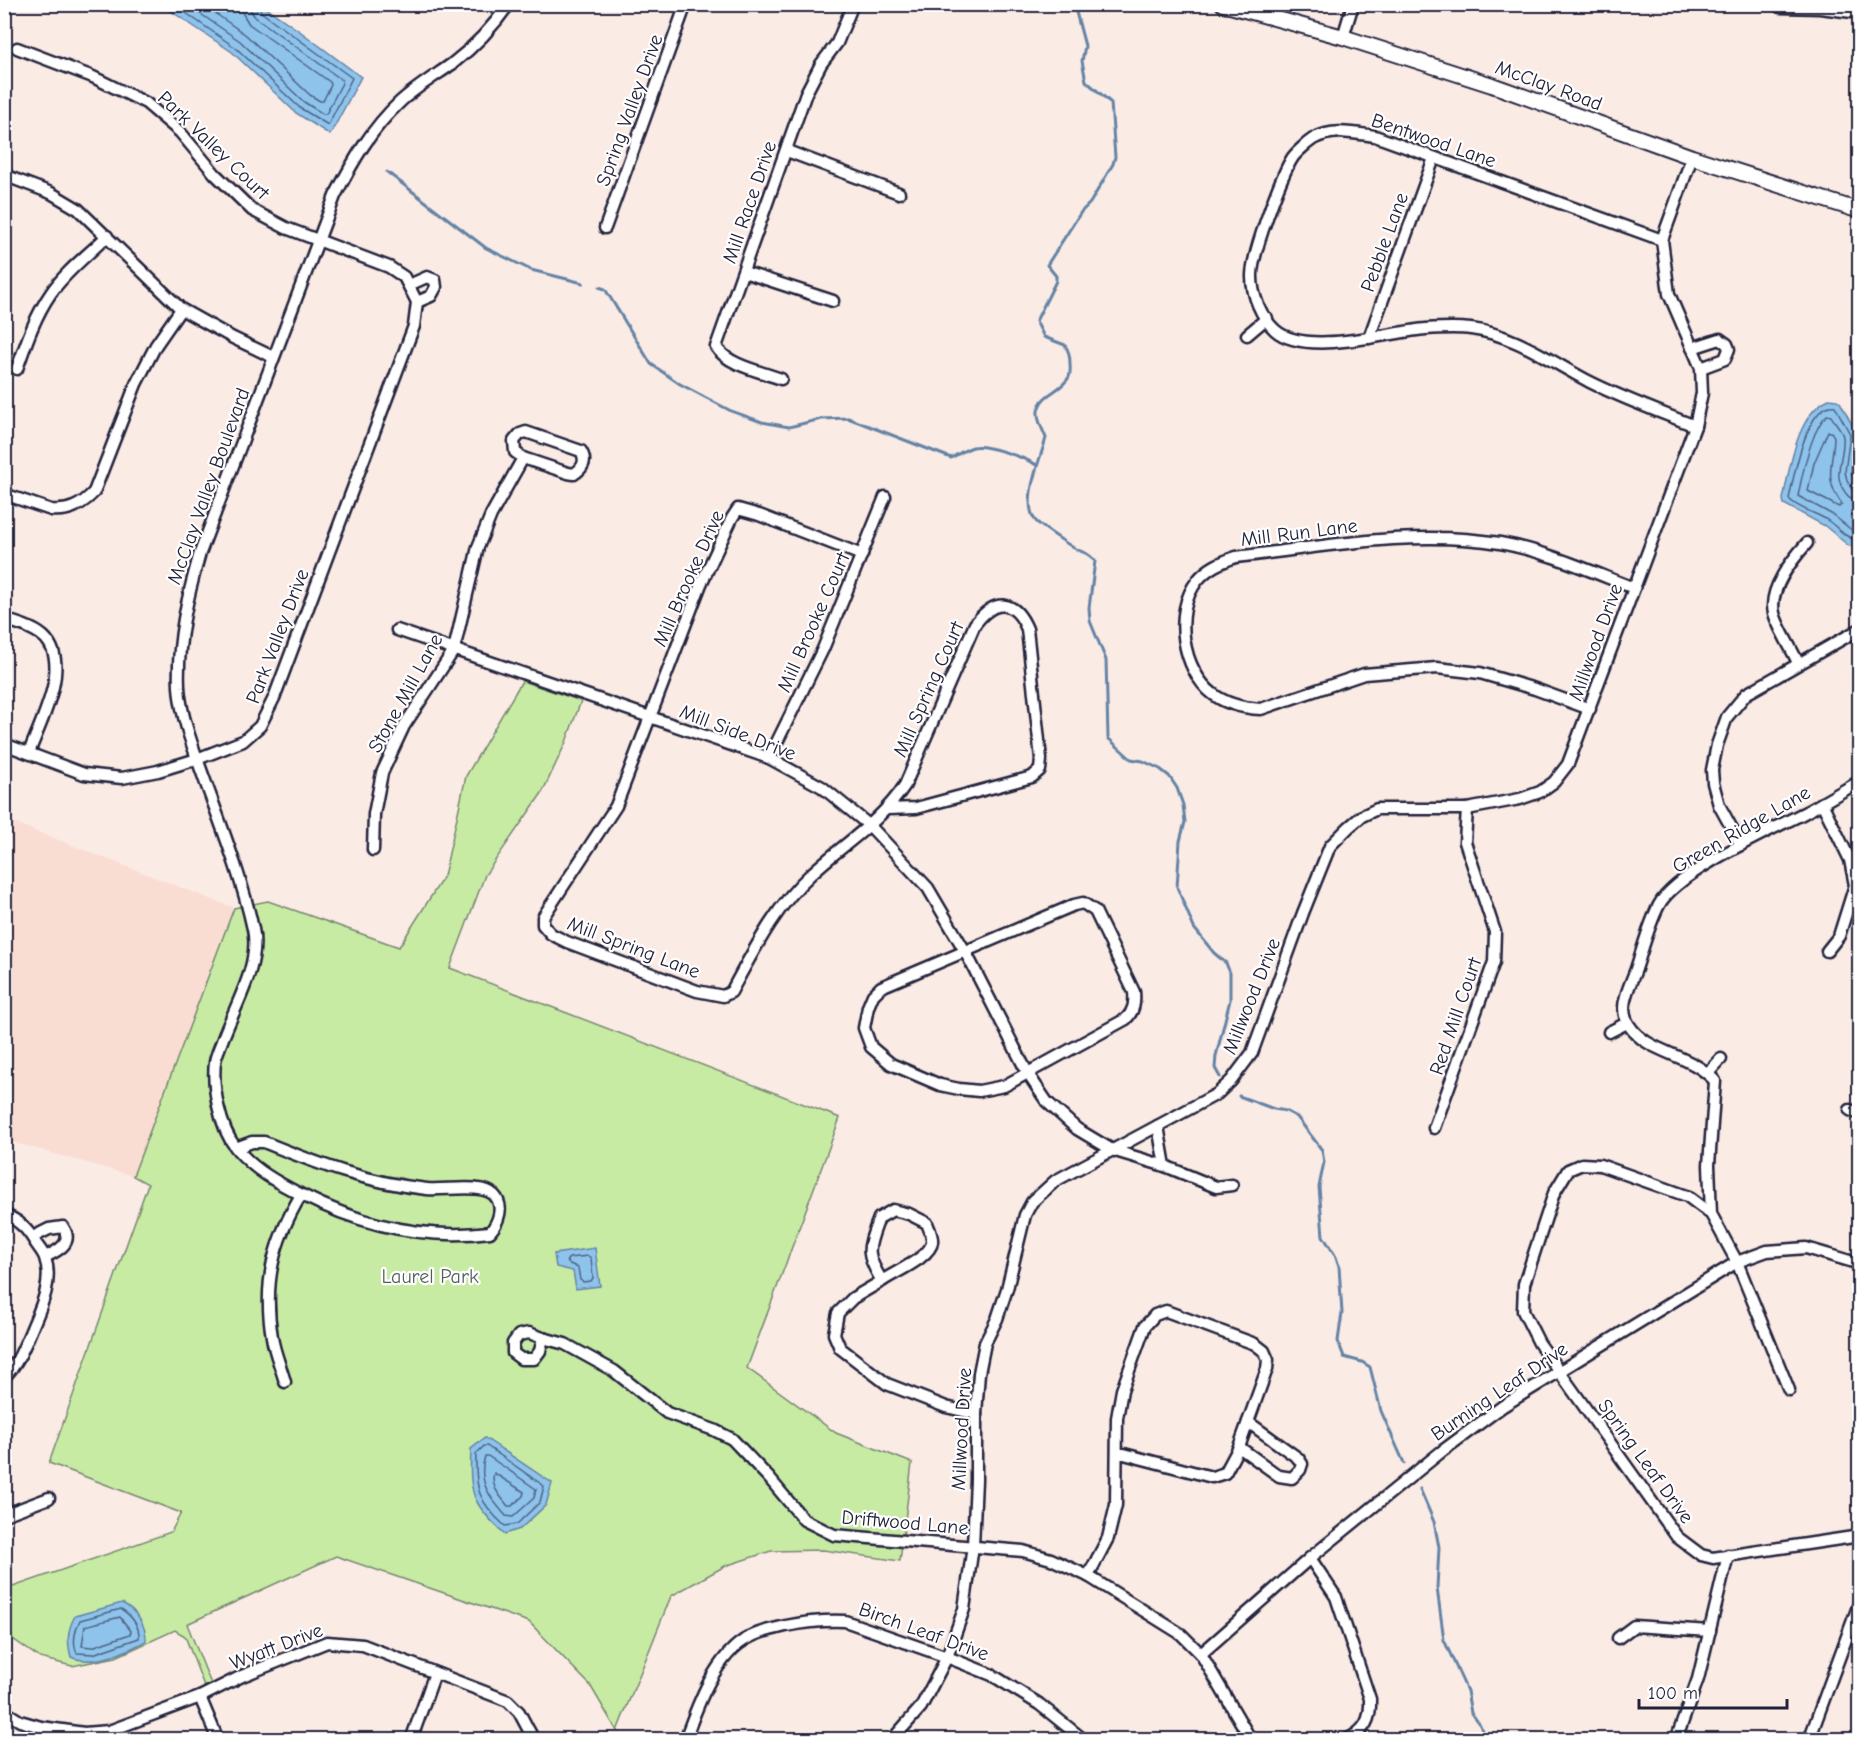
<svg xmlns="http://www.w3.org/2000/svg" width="1864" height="1744" font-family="'Comic Neue',sans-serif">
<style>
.built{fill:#f9ddd3}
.green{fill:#c8eba4;stroke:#758670;stroke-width:1.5}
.water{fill:#8ec3ec;stroke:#6383a5;stroke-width:1.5}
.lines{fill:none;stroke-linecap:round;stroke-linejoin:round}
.shore{stroke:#4d6282;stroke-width:1.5}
.stream{stroke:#6383a5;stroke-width:3}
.minor-casing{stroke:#22223b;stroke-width:15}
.major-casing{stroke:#22223b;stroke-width:18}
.minor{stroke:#fff;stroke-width:10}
.major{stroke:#fff;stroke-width:14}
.labels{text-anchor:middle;stroke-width:4.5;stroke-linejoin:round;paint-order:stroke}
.street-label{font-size:20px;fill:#22223b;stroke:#fff}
.park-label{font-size:20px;fill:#545e5a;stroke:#fff}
</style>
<rect width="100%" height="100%" fill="#fbebe5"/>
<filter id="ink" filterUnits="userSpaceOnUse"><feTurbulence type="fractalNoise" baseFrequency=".0167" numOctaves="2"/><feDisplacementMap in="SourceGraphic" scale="12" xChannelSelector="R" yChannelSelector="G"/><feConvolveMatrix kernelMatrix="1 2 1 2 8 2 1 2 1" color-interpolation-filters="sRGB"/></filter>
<g filter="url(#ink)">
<path class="built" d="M4,819L234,908L133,1176L5,1140Z"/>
<path class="green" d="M522,681L581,701L566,742L542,793L485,875L450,968L840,1118L747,1368L836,1433L912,1463L900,1561L823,1550L771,1551L725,1566L671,1596L617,1731L590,1685L529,1622L336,1556L187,1624L211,1684L204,1686L185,1636L175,1630L116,1657L72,1666L40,1658L13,1639L5,1621L4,1590L171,1532L181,1513L49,1463L148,1184L133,1176L234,908L268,901L399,947L444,876L466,776Z"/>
<g class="water">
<path d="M162,5H257L265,7L301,32L361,77L330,135L296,113L232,52Z"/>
<path d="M1829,399L1837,400L1840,402L1856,432L1851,472L1853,479L1859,491V545L1849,546L1825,526L1784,504L1783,499C1790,467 1797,413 1829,399Z"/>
<path d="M595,1248L600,1286L576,1289L573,1271L556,1267L554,1254Z"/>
<path d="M485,1438L552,1483L546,1505L520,1529L505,1534C471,1504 469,1492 471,1449Z"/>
<path d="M122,1603C135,1609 147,1626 146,1641C126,1652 94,1667 71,1657C67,1642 67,1630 75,1616Z"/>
</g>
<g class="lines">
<g class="shore">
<path d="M173,4L236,48L300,108L328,125L352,78L261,12L258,4"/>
<path d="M186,4L240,41L304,102L323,114H326L342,83V80L255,17L251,11L250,4"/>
<path d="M202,4L246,35L310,95L320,101H323L331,85L330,82L249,24L243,14L241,4"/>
<path d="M1828,431L1832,433L1834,437C1833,465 1823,479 1842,504L1839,507L1808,491L1814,463Z"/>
<path d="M1860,493L1852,490L1847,480L1845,472L1850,434L1835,406C1807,401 1793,479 1789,499C1800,510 1815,512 1827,520C1838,527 1846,540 1860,540"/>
<path d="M1860,500L1849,497C1829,476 1845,460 1843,437C1842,429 1835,423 1831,416L1827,415C1811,429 1802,475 1798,496L1833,515L1854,532H1860"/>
<path d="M588,1256L591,1258L593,1278L591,1281L583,1282L580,1280L578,1268L568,1263L567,1260L569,1258Z"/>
<path d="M484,1446H487L544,1486L540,1502L517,1524L505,1526C478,1502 475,1488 476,1454Z"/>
<path d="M485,1456H488L536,1489L534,1498L513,1517L506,1516C490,1498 477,1482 485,1456Z"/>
<path d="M494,1473L524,1492L523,1496L512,1506H508C500,1496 490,1486 494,1473Z"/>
<path d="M121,1609C131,1615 140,1626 139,1638L93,1654L77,1653C72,1643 75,1629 80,1620Z"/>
<path d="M120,1617L131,1631L130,1634L92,1647L82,1646L85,1626Z"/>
</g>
<g class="stream">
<path d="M1063,4L1076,12L1085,46L1082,61L1086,81L1111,103L1115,157L1113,164L1090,203L1081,212L1047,265L1056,276V281L1036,321L1044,337L1065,345C1069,351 1070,355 1070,363C1070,367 1071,373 1069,377C1061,392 1041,393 1038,411C1037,422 1043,429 1046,438C1041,458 1021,501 1035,520C1038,525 1065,542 1072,547C1082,553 1087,551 1095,561L1089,608L1090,621L1106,660L1108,738L1131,759L1143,761L1160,769L1169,776L1177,788L1183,805L1185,822L1180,841L1177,887L1194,928L1214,953L1226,963L1230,973V1000L1216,1056L1215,1068L1220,1077"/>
<path d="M387,172L486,248L531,270L583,283"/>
<path d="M599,287L605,289L651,364L680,384L731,411L762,422L789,427L821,419L848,418L951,458C958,454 966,449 973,447C985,444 1027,458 1038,466"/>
<path d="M1239,1096L1274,1109L1286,1111L1297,1117L1322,1150L1324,1162L1319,1187L1323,1236L1335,1255L1339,1266L1342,1313L1338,1341L1344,1357L1362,1362L1370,1367L1381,1411L1404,1463"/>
<path d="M1420,1489L1434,1522L1439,1547L1437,1588L1444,1640L1467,1691L1471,1713L1480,1725L1486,1740"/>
</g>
<g class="minor-casing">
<g id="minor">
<path d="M1780,7L1820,8L1860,13"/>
<path d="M1343,37L1353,4"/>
<path d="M787,151L899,193"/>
<path d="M4,175L51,193L78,209L181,309L233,338L273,357"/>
<path d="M605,228L686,4"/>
<path d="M1662,240L1375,136C1353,133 1333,128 1313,139C1307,143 1297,152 1293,157C1281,175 1251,256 1252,277C1252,295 1261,317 1275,330C1305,357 1389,332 1426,329C1440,328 1457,327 1471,329C1514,334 1553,363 1590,382C1624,399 1660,412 1695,426"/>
<path d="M744,272L833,301"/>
<path d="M409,285L427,277L435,280L436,287L431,296L417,302"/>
<path d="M1247,335L1267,318"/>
<path d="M1369,338L1434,158"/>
<path d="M1692,348L1720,339L1727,344L1729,349L1725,359L1701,368"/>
<path d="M17,369C26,343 35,316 51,293C66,271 89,254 107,236"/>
<path d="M781,379C760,371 729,366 716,347L806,93L821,64L837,43L853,4"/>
<path d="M526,432L581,451C587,461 583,468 574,474L568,473L523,458L515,452L514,441L520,434Z"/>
<path d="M4,494L51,510C69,512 82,505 94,492L136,384L156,345L181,309"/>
<path d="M862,555L759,515L738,509L732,518L701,584L616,806L543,917V925L551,934L567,942L697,991L723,996L731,992C754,950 776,906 811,874C844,843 879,824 905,785L975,624C994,599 1014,598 1027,629L1041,759L1040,770L1032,777L916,808L888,809"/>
<path d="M4,619C18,624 36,628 46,639C71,667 40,722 29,753"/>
<path d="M397,630L769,758L822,787L870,826L928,888L965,951L1028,1074L1047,1102L1077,1129L1112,1150L1165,1166L1216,1187L1232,1185"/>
<path d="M1798,663C1792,649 1777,626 1774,613C1768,589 1792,560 1807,543"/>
<path d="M1590,709L1535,689L1480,673L1437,668L1364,674L1261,709C1244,708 1227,705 1213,694C1182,670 1173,612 1197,581C1207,568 1221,562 1236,557C1322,547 1413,529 1500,543C1546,551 1590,571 1634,588"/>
<path d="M4,744L84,774L122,778L158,771L197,759L243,741L260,726L274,698L414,326L417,302L404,277L389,267L286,228L252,210L215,174L180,132L146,103L93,77L17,48"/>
<path d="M769,758L823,649L885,497"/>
<path d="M1822,803L1850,860L1855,885L1839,936L1827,951"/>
<path d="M1741,845L1719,805L1713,783L1712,770L1717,745L1727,717L1746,694L1860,629"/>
<path d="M373,850L374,814L382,773L404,726L454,650L478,547L491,515L523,458"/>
<path d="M1083,903L1095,911L1134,992C1135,1003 1134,1011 1126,1019L1004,1086L979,1091L959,1089L940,1085L891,1064L871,1047L864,1028L868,1007L873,995L881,987L1074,905Z"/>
<path d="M1609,1032L1627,1023"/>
<path d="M1708,1073L1721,1059"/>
<path d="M1850,1110L1860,1114"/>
<path d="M1158,1126L1165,1166"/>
<path d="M1434,1128L1494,962L1495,932L1465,842L1467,809"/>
<path d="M236,1148L252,1142H264C318,1164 368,1183 427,1189C444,1191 482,1183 494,1195C505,1206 498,1223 490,1232C424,1240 361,1225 302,1195C278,1183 254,1170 236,1148C220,1128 212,1088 215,1062C216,1055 220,1047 222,1041C234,1007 261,965 253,929C242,878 222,828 204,778C194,750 181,717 179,687C177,641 187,598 200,553L335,196C353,161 371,129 400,102C415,88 435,76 452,64C474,47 493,27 509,4"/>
<path d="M893,1210L909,1214L927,1223C929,1229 933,1236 932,1242C931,1257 895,1272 882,1281C864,1252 868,1248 879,1218Z"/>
<path d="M1711,1214L1709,1165L1715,1081C1691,1053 1647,1054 1629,1025C1617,1007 1630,986 1636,969C1643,948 1649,924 1659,905C1677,872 1769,831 1804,813C1823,803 1841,792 1860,781"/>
<path d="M4,1215C18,1219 28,1230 35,1242C38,1247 43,1252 45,1258C54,1283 39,1311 30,1333C23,1349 17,1365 4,1377"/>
<path d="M33,1237L49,1229L63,1227C74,1243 58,1251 45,1257"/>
<path d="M882,1281L853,1298L838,1313L834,1334L840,1348L887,1384L946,1407L976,1414"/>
<path d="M529,1333L543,1338L540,1351L534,1359H521L513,1353V1343L519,1335Z"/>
<path d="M543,1338L565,1344L614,1371L667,1413L714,1430L732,1439L769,1478L804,1520L834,1535L1023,1551L1051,1559L1088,1576L1181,1634L1201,1654L1251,1740"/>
<path d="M285,1382C281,1367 274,1352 272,1337C263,1283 273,1242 301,1195"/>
<path d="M1789,1390L1737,1262L1711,1214L1687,1196L1600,1165L1582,1164L1568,1170L1554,1193L1524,1284L1523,1311L1539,1343L1677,1537L1701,1555L1713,1558L1860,1536"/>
<path d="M1239,1447L1279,1476L1292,1478L1300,1470L1302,1464L1298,1458L1248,1422"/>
<path d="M4,1515L49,1498"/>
<path d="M1310,1558L1336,1597L1370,1699C1371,1720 1365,1731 1346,1740"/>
<path d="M1088,1576L1108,1538L1116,1505L1117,1418L1122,1390L1145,1326L1155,1315L1166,1311L1255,1344L1264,1351L1268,1360L1267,1369L1239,1447L1225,1473L1212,1477L1124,1454H1117"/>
<path d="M1618,1638L1634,1626L1710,1631"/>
<path d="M1201,1654L1310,1558L1441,1452L1503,1406L1737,1262L1767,1251L1806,1248L1860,1264"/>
<path d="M200,1697L218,1740"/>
<path d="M4,1711L20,1721L41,1727L84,1733L109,1731L200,1697L242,1676L327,1642L363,1645L508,1701L519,1712L534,1740"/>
<path d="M411,1740L435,1673"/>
<path d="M685,1740C697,1706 716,1653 750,1637C761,1631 774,1629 786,1626C806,1622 824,1620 845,1621L947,1657L992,1675L1039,1704L1084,1740"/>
<path d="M892,1740L921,1707L947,1657L964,1609L973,1546L976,1480V1414L979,1373L985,1343L997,1319L1007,1289L1025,1215L1032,1202L1055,1181L1217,1094L1231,1081L1252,1053L1303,913L1330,846L1349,827L1362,816L1377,809H1467L1520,799L1540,792L1554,782L1568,764L1695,426L1702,393L1701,368L1669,294L1662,240L1692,157"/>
<path d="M1676,1740L1698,1679L1728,1555"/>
<path d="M1809,1740L1860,1601"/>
</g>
</g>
<g class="major-casing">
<path id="major" d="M1223,4L1343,37L1492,85L1692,157L1860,211"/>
</g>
<use href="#minor" class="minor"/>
<use href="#major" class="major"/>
</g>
</g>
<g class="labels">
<g class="street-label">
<text transform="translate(1549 85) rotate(20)" y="7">McClay Road</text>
<text transform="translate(629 110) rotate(-70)" y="7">Spring Valley Drive</text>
<text transform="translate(1434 140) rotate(19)" y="7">Bentwood Lane</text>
<text transform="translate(214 145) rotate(44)" y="7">Park Valley Court</text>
<text transform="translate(749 202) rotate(-71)" y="7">Mill Race Drive</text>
<text transform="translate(1384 242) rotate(-70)" y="7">Pebble Lane</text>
<text transform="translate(208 486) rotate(-70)" y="7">McClay Valley Boulevard</text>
<text transform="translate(1299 532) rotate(-7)" y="7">Mill Run Lane</text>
<text transform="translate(688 578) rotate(-66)" y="7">Mill Brooke Drive</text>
<text transform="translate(813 622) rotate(-66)" y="7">Mill Brooke Court</text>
<text transform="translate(277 636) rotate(-69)" y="7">Park Valley Drive</text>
<text transform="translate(1595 642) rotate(-70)" y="7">Millwood Drive</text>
<text transform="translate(928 689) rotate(-66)" y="7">Mill Spring Court</text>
<text transform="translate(405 693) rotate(-61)" y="7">Stone Mill Lane</text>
<text transform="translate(738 732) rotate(21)" y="7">Mill Side Drive</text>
<text transform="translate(1741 829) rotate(-30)" y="7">Green Ridge Lane</text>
<text transform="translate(634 947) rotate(21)" y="7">Mill Spring Lane</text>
<text transform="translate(1251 996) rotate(-68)" y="7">Millwood Drive</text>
<text transform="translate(1455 1016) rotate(-71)" y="7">Red Mill Court</text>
<text transform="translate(1499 1391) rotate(-34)" y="7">Burning Leaf Drive</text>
<text transform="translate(961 1429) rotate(-87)" y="7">Millwood Drive</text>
<text transform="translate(1646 1461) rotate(54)" y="7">Spring Leaf Drive</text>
<text transform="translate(905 1522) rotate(5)" y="7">Driftwood Lane</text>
<text transform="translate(924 1631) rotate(20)" y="7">Birch Leaf Drive</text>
<text transform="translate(276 1646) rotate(-21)" y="7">Wyatt Drive</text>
</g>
<g class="park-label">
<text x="430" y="1283">Laurel Park</text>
</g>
</g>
<rect width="1864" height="1744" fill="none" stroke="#fff" stroke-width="24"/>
<rect x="12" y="12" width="1840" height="1720" fill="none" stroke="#22223b" stroke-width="2" filter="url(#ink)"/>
<path d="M1639 1699v9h148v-9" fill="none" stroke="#22223b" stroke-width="3"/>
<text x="1648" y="1699" font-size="18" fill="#22223b" stroke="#ffffff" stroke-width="4.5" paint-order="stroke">100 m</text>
</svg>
